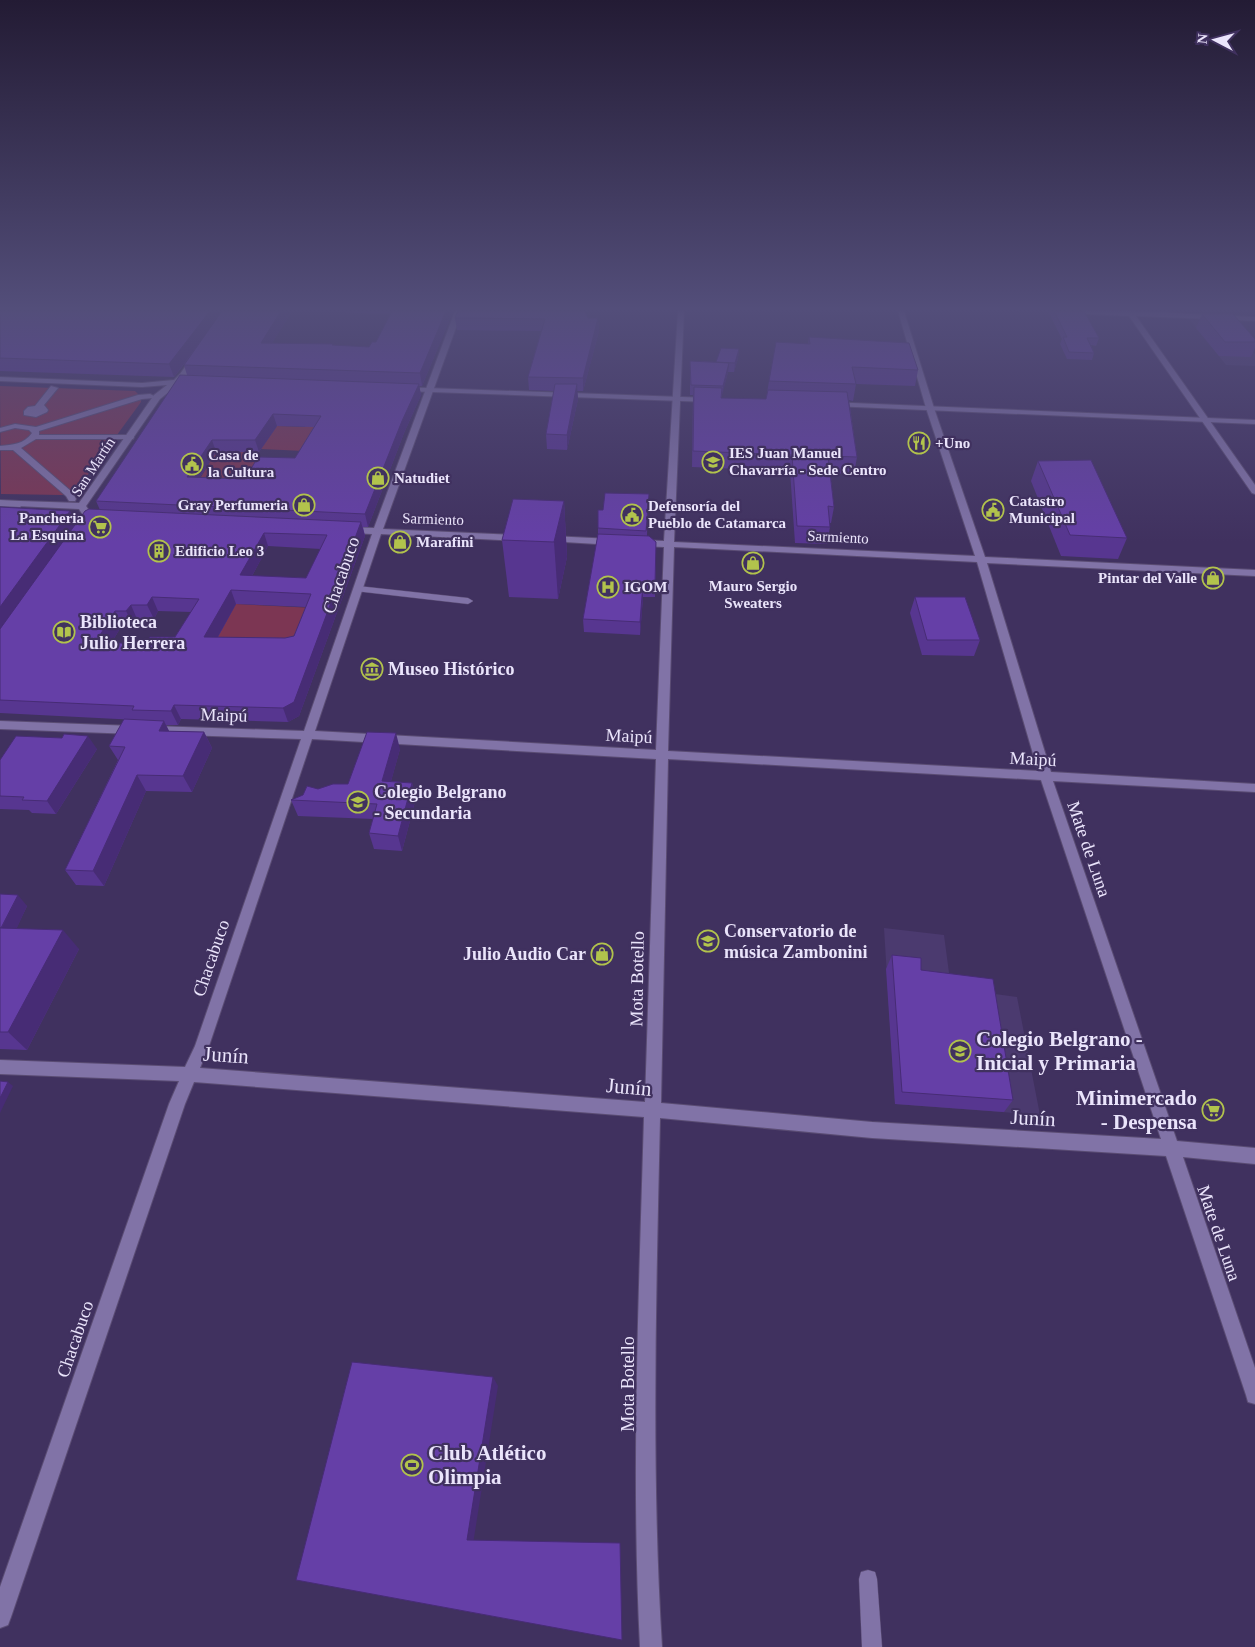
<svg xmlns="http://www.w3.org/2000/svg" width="1255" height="1647" font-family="Georgia,serif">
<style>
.built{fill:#4b3a6f}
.green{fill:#7c3653}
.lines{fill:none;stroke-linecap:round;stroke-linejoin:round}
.service-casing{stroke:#5a4c73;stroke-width:1}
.pedestrian-casing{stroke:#5a4c73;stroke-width:2}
.minor-casing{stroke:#5a4c73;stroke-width:2}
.service{fill:#8173a7;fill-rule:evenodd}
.pedestrian{fill:#8173a7;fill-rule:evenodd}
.minor{fill:#8173a7;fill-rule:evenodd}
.wall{fill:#573690;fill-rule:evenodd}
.shaded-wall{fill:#472c75}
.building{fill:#653fa7;stroke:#472c75;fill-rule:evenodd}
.labels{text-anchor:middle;stroke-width:4.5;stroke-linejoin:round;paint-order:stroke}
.far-poi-label{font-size:15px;font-weight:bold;fill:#eae4fb;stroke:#40315f;text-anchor:start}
.far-street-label{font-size:15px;fill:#eae4fb;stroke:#40315f}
.street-label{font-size:18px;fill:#eae4fb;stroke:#40315f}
.poi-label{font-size:18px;font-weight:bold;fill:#eae4fb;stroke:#40315f;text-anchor:start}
.near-poi-label{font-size:21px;font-weight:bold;fill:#eae4fb;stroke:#40315f;text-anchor:start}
.near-street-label{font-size:21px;fill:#eae4fb;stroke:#40315f}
</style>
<rect width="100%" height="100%" fill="#40315f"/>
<g class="built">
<path d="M1190,320L1226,321L1255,354V366L1226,365Z"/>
<path d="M884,928L944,935L951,988L1017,997L1040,1115L895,1104Z"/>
</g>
<g class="green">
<path d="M0,386L135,391L141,397V402L76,491L62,495L1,494Z"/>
<path d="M306,425L324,426L326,452L261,449L277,426L305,427Z"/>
<path d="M216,452H252L249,459L314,461L308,471L245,468L240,479L251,489L188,477H201Z"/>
<path d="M236,604L315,608L298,652L210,651Z"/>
</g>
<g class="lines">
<g class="service-casing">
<g id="service">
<path d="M358,586L468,598L473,601L468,604L355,591V587Z"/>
<path d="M868,1570L875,1572L877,1579L882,1647H862L859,1579L861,1572Z"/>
</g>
</g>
<g class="pedestrian-casing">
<g id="pedestrian">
<path d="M51,386L58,388L44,405L48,410L47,412L36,417L24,415V411L28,407L35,406Z"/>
<path d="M400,387L710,398L714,400L710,402L403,391H400Z"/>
<path d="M150,394L154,396L153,398L142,399L39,431V435H130L134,437L133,439H36L21,448L72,492L76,499L75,501H69L66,496L13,450H0V446C13,445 24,444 32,433L29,430L15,428L0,432V428L15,424L36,427L138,395Z"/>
<path d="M829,402L1255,420V424L832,406L828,404Z"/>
<path d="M0,500L20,501L24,504L20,507L0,506Z"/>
</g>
</g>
<g class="minor-casing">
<g id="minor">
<path d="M455,311H462L383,529L518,535L523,538L518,541L381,534L315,731L656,750L664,547L641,546L636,543L641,540L664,541L678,311H684L674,542L975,556L926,408L898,311H904L934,408L985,557L1255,570V576L987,563L1051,772L1255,784V792L1053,781L1177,1141L1255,1148V1164L1183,1157L1255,1368V1404L1248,1402L1246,1395L1166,1156L872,1138L660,1118C656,1294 651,1471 662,1647H640C631,1470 639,1294 644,1117L194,1082L185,1104L11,1617L8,1625L0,1628V1587L169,1104L179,1081L0,1074V1060L185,1067L195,1046L301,739L154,734L148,730L154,726L304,731L372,534L349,533L344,530L349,527L374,528ZM674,547L977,562L1038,771L668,751ZM312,739L656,759L645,1102L200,1068L209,1046ZM668,759L1041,780L1161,1139L872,1122L661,1103Z"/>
<path d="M1062,311H1133L1255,317V321L1136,316L1255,485V494L1252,493L1129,316L1065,313Z"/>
<path d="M192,357L199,359L186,378L160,399L86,506L94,518L92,520H86L79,509L17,506V502L20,501L79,503L154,395L167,385L142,387L0,381V377L142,383L174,380L180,374Z"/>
<path d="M551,536L613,539L618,542L613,545L548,541V537Z"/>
<path d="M0,721L134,726L140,730L134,734L0,729Z"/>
</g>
</g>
<use href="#service" class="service"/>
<use href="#pedestrian" class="pedestrian"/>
<use href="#minor" class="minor"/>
</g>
<g class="wall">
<path d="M0,311H292L272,343L369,347L376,342L391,314L305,311H453L422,386H419L421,395L404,433L368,527H363L365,536L299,716L288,722L181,719L178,725H166L169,731L204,732L212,748L192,792L146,791L104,886L76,885L65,870L118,760L109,746L137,720L0,713V507L76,523L100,510L96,501L187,375L184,365L192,354L174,377L0,371ZM277,426L314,427L295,458L245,479L200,477L216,452H259ZM268,546L321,549L306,578L252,576ZM236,604L306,607L294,636L285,638L218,637ZM158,611L191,612L175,637L144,646L112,642L122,625H133L137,619H154Z"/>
<path d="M1048,311H1084L1099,338L1096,346L1091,345L1094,353L1092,360L1067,359L1060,344L1062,339Z"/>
<path d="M1202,314L1255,339V348L1251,357L1219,356L1196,328Z"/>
<path d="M455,318H598L599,331L583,391H577L578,399L567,450L547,449L546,434L554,391L529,390L528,377L541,331L457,330Z"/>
<path d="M809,337L918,370L915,386L856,384L853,401L849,400L857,457L854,474L830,473L834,507L831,523H830V527L827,544L795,543L790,471L692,467L693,395H690V361L716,362L739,349L738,358L734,372H728L721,398L766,399L769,381L808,344Z"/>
<path d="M1038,461L1127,538L1118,559L1061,556L1031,481Z"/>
<path d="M564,501L567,557L558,599L509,597L502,540Z"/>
<path d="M648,503L647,536L656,542L655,597H643L640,635L584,632L583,619L598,534V510H603Z"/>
<path d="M915,597L980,640L974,656L922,655L910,613Z"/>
<path d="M62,738L97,749L56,814L32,813L29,810L0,809V760Z"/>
<path d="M400,749L391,781L412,783L416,798L402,851L374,849L369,833L373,819L298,816L291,800L318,789L348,784Z"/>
<path d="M0,894L27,906L16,929L79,949L27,1050L0,1049Z"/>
<path d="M892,955L921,970L1013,1100L1004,1112L895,1104L886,969Z"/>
</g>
<g class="shaded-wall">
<path d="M210,311H223L174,377L169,364Z"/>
<path d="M281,311H292L264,356L261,343Z"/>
<path d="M446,311H453L422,386L420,373Z"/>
<path d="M598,318L599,331L583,391V378Z"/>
<path d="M739,349L738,358L734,372L735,363Z"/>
<path d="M729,363L728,372L722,396L723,386Z"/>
<path d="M419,384L421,395L404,433L368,527L365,514L402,421Z"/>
<path d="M577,384L578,399L567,450V435Z"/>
<path d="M273,414L277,426L259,452L255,440Z"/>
<path d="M212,440L216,452L192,489L187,477Z"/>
<path d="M564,501L567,557L558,599L554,542Z"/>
<path d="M70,511L77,524L0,634V607Z"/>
<path d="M361,522L365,536L299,716L288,722L283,708Z"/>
<path d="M264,533L268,546L245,589L240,575Z"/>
<path d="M643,583V597L640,635V622Z"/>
<path d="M231,590L236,604L210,651L204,637Z"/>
<path d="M152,597L158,611L154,619L147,605Z"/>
<path d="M131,605L137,619L133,625L126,611Z"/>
<path d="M115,611L122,625L105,654L97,640Z"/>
<path d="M174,705L181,719L178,725L171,711Z"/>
<path d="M164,721L172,737L159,731Z"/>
<path d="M204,732L212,748L192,792L183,776Z"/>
<path d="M396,733L400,749L387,796L382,781Z"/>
<path d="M88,736L97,749L56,814L47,801Z"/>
<path d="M137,775L146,791L104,886L93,871Z"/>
<path d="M412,783L416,798L402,851L398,836Z"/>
<path d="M18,895L27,906L4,956L0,931Z"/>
<path d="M63,930L79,949L27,1050L8,1032Z"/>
<path d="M8,1082L13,1086L0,1113V1098Z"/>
<path d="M493,1377L498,1386L473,1544L467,1540Z"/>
</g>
<g class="building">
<path d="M0,311H210L169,364L0,358Z"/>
<path d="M222,311H281L261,343L333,344L332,345L369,347L372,342H376L392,311H446L420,373L184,365Z"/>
<path d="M458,311H585L588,318H598L583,378L528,377L545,319L455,318Z"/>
<path d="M1054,311H1084L1099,338H1087L1094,353L1069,352L1063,337H1067Z"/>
<path d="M1202,314H1233L1255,339V342H1225Z"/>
<path d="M809,337L909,343L918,370L852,367L856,384L769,381L776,342L810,344Z"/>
<path d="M721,348L739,349L735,363L716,362Z"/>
<path d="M690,361L729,363L723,386L691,385Z"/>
<path d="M180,375L419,384L402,421L365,514L96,501ZM273,414L321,416L295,458L258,457L245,479L187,477L212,440H255Z"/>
<path d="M555,384H577L567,435L546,434Z"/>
<path d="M694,387L722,388L721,398L766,399L768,390L847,392L857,457L828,456L834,507L828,506L830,527L797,526L792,455L693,451Z"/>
<path d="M1091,460L1127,538L1070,535L1038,461Z"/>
<path d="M605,493L649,494L646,531L598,528V510H603Z"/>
<path d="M513,499L564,501L554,542L502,540Z"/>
<path d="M0,507L70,511L0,607Z"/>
<path d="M89,509L361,522L294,702L283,708L174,705L171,711L132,710L134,706L0,700V629L85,511ZM264,533L327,535L306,578L240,575ZM231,590L311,594L294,636L285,638L204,637ZM152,597L199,599L175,637H150L144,646L97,640L115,611H126L131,605H147Z"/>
<path d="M598,534L649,536L656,542L655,584L643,583L640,622L583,619Z"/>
<path d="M915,597H965L980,640H927Z"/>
<path d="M124,719L164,721L159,731L204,732L183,776L137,775L93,871L65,870L125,747L109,746Z"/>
<path d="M367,732L396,733L382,781L412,783L398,836L369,833L377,804L291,800L303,795L307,786L318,789L333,784H348Z"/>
<path d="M64,734L88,736L47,801L22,800L24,797L0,796V760L16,736L62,738Z"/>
<path d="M0,894L18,895L1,928H0Z"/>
<path d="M0,928L63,930L8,1032H0Z"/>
<path d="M892,955L921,958V970L993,979L1013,1100L902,1092Z"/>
<path d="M0,1081L8,1082L0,1098Z"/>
<path d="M352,1362L493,1377L467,1540L620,1543L622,1640L296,1580Z"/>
</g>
<linearGradient id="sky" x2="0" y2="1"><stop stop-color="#231b34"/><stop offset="0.57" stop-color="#534e7a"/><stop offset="1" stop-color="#534e7a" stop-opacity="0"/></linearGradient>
<rect width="1255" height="542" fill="url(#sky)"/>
<defs>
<g id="restaurant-ring" transform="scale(1.125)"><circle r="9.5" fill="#40315f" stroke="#b2c34c" stroke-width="1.5"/><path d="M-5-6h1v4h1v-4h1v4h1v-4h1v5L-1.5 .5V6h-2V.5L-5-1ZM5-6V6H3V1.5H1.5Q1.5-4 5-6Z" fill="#b2c34c"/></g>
<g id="school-ring" transform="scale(1.125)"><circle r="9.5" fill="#40315f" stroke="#b2c34c" stroke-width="1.5"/><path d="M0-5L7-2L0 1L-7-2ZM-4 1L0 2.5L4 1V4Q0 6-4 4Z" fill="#b2c34c"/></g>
<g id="civic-ring" transform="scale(1.125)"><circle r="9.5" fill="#40315f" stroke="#b2c34c" stroke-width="1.5"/><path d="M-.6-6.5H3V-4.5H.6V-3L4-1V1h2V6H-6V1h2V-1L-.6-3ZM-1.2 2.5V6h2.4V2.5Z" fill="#b2c34c"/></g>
<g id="shop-ring" transform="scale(1.125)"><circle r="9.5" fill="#40315f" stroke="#b2c34c" stroke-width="1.5"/><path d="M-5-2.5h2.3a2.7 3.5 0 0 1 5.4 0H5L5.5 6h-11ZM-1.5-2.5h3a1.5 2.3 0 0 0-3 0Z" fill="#b2c34c"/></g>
<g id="supermarket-ring" transform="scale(1.125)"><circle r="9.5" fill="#40315f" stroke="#b2c34c" stroke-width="1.5"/><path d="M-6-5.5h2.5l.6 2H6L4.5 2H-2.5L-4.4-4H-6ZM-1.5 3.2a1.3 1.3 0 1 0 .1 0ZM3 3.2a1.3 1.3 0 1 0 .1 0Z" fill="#b2c34c"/></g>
<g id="building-ring" transform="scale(1.125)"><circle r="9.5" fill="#40315f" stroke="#b2c34c" stroke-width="1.5"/><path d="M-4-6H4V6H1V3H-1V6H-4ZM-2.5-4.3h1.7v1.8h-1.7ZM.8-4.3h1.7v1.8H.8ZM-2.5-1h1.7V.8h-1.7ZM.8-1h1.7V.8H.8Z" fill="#b2c34c"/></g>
<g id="hospital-ring" transform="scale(1.125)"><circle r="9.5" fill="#40315f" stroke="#b2c34c" stroke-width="1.5"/><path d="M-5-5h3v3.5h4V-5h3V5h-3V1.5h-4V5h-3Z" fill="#b2c34c"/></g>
<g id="library-ring" transform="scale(1.125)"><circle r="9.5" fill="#40315f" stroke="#b2c34c" stroke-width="1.5"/><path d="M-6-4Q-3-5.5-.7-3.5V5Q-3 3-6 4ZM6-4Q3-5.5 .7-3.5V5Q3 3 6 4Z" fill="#b2c34c"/></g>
<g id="museum-ring" transform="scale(1.125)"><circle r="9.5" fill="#40315f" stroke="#b2c34c" stroke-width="1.5"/><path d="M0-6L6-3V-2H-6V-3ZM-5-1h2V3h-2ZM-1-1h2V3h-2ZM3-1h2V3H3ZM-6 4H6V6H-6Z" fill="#b2c34c"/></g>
<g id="stadium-ring" transform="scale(1.125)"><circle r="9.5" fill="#40315f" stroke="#b2c34c" stroke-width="1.5"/><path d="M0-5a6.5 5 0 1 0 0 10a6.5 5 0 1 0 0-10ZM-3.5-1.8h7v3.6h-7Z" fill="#b2c34c"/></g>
</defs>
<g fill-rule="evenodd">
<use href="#restaurant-ring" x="919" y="443"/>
<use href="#school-ring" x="713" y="462"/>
<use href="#civic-ring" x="192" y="464"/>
<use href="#shop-ring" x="378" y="478"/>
<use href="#shop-ring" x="304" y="505"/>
<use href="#civic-ring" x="993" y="510"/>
<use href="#civic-ring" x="632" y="515"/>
<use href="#supermarket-ring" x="100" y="527"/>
<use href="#shop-ring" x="400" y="542"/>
<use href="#building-ring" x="159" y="551"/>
<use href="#shop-ring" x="753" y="563"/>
<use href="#shop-ring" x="1213" y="578"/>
<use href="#hospital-ring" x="608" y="587"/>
<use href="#library-ring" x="64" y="632"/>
<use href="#museum-ring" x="372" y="669"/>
<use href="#school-ring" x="358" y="802"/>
<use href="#school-ring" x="708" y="941"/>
<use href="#shop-ring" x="602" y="954"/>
<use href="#school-ring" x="960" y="1051"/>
<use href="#supermarket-ring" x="1213" y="1110"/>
<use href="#stadium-ring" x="412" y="1465"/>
</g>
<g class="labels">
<g class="far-poi-label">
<text x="935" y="448">+Uno</text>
<text x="729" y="458">IES Juan Manuel<tspan x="729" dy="17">Chavarría - Sede Centro</tspan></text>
<text x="208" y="460">Casa de<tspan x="208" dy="17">la Cultura</tspan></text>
<text x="394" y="483">Natudiet</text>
<text x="1009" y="506">Catastro<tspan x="1009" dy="17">Municipal</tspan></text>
<text x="288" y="510" text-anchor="end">Gray Perfumeria</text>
<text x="648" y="511">Defensoría del<tspan x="648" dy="17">Pueblo de Catamarca</tspan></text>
<text x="84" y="523" text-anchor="end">Pancheria<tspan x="84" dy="17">La Esquina</tspan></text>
<text x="416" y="547">Marafini</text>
<text x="175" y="556">Edificio Leo 3</text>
<text x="1197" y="583" text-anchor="end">Pintar del Valle</text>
<text x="753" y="591" text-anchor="middle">Mauro Sergio<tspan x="753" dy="17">Sweaters</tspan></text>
<text x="624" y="592">IGOM</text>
</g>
<g class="far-street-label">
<text transform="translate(93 467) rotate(-57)" y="5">San Martín</text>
<text transform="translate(433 519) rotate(2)" y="5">Sarmiento</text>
<text transform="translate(838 537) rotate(3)" y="5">Sarmiento</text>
</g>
<g class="street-label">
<text transform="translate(341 575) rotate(-71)" y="6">Chacabuco</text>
<text transform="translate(224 715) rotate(2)" y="6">Maipú</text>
<text transform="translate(629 736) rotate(3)" y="6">Maipú</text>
<text transform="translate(1033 759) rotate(3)" y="6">Maipú</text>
<text transform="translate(1089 849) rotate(71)" y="6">Mate de Luna</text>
<text transform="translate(211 958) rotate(-71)" y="6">Chacabuco</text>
<text transform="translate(637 979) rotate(-89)" y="6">Mota Botello</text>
<text transform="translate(1219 1233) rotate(71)" y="6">Mate de Luna</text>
<text transform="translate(75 1339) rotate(-71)" y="6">Chacabuco</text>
<text transform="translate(628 1384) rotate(-90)" y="6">Mota Botello</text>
</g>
<g class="poi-label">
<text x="80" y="628">Biblioteca<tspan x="80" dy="21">Julio Herrera</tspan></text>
<text x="388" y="675">Museo Histórico</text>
<text x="374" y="798">Colegio Belgrano<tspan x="374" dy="21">- Secundaria</tspan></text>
<text x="724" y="937">Conservatorio de<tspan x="724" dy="21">música Zambonini</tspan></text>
<text x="586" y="960" text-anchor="end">Julio Audio Car</text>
</g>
<g class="near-poi-label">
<text x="976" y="1046">Colegio Belgrano -<tspan x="976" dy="24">Inicial y Primaria</tspan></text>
<text x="1197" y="1105" text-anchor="end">Minimercado<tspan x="1197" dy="24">- Despensa</tspan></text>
<text x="428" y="1460">Club Atlético<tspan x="428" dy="24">Olimpia</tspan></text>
</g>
<g class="near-street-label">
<text transform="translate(226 1055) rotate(4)" y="7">Junín</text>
<text transform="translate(629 1087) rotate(5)" y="7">Junín</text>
<text transform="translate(1033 1118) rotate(3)" y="7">Junín</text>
</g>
</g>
<g transform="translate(1215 40) rotate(276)" stroke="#40315f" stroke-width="4" paint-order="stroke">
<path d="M0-4L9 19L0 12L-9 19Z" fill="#eae4fb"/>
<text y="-8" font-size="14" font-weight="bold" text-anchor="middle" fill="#eae4fb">N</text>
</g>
</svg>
